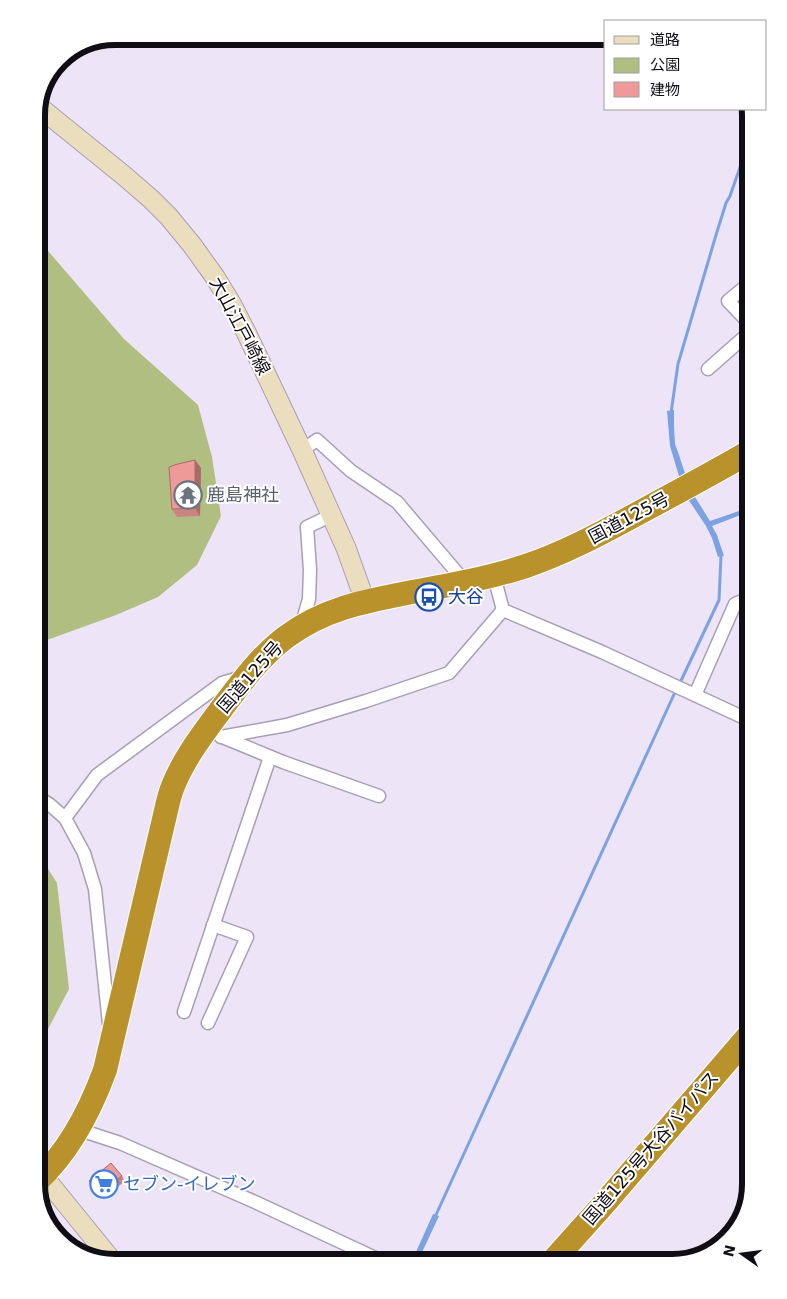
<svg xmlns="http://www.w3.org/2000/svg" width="787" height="1299" font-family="'DejaVu Sans','Noto Sans JP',sans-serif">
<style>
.green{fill:#b1be82}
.water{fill:#7da2e1}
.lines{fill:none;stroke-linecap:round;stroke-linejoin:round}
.stream{stroke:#7da2e1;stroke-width:3}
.street-casing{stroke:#a89fb2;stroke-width:15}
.secondary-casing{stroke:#a89fb2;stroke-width:21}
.highway-casing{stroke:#fff;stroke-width:26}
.street{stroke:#fff;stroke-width:12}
.secondary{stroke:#eadebf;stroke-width:19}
.highway{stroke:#b9922b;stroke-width:24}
.wall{fill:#cc8483}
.shaded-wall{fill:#a66c6a}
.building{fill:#ed9a98;stroke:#a66c6a}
.labels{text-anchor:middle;stroke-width:4;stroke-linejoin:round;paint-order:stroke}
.street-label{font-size:18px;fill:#100d14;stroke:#fff}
.worship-label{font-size:18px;fill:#5b616d;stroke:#fff;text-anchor:start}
.transit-label{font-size:18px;fill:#164399;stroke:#fff;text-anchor:start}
.shop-label{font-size:18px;fill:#366cbe;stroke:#fff;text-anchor:start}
.rim{fill:none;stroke:#100d14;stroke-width:6}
</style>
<rect width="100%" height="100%" fill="#ede4f8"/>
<g class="green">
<path d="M36,237L124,339L198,405L212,457L221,516L197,565L158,597L116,615L36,644Z"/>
<path d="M36,850L57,883L69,989L47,1031L36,1043Z"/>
</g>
<g class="water">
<path d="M674,410V426L675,444L679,455L690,489L710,521L739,511L751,503V510L743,514L712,526L717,535L724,556L718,557L712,538L706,526L684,493L670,446L667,411Z"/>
<path d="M433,1214L439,1216L417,1263H411Z"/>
</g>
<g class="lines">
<g class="stream">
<path d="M671,413L678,364L716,235L726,203L730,196L751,136"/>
<path d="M679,685L719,600L721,556L720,553"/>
<path d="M435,1217L676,690"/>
</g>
<g class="street-casing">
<g id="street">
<path d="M751,325L728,301L751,282"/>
<path d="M708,369L751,331"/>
<path d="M302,450L317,440L351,471L397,502L465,582"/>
<path d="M494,576L503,610L602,652L751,721"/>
<path d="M301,627L309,599L310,570L307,527L332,515"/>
<path d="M695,695L735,604L751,597"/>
<path d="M220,736L283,762L379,796"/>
<path d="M221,737L287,725L366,701L449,673L503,610"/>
<path d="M36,796L49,804L65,818L84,853L95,889L109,1024"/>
<path d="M65,818L97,775L222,683L242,677"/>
<path d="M184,1012L270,757"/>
<path d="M208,1023L247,937L213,925"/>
<path d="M77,1129L120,1143L255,1202L386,1263"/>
</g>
</g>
<g class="secondary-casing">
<g id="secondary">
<path d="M38,106L122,174L151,199L169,217L192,245L215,277L232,305L246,332L302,450L346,548L365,601"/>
<path d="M36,1167L114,1263"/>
</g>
</g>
<g class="highway-casing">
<g id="highway">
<path d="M36,1182C69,1152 90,1111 105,1070L165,815C167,806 169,796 173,786C185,756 206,730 225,704C243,680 262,655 286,637C325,608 366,601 412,592C451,585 489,578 526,566C564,553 600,534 635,515C674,494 713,473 751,451"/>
<path d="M551,1263L603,1205L751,1033"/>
</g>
</g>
<use href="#street" class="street"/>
<use href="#secondary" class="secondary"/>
<use href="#highway" class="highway"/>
</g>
<g class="wall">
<path d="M201,468L200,516L177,517L172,509Z"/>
<path d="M122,1176L125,1181L103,1199L89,1181Z"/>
</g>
<path class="shaded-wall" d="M195,460L201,468L200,516L195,508Z"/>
<g class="building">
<path d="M195,460V508L172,509L169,467L178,464Z"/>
<path d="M111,1163L122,1176L99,1194L89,1181Z"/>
</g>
<defs>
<g id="temple-ring" transform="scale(1.4375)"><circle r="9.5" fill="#fff" stroke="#6b7280" stroke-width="1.5"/><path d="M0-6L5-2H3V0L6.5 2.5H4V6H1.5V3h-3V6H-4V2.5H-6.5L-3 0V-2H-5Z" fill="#6b7280"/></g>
<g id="bus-ring" transform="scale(1.4375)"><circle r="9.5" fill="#fff" stroke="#1a4fb4" stroke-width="1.5"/><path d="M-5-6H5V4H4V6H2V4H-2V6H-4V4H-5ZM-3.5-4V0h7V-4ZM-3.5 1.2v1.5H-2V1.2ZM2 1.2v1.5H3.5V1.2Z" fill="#1a4fb4"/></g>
<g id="supermarket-ring" transform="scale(1.4375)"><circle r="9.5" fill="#fff" stroke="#3f7fe0" stroke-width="1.5"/><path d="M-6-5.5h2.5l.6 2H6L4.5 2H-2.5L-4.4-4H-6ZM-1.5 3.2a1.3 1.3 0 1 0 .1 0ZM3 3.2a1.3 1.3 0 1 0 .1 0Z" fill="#3f7fe0"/></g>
</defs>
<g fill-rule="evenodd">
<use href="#temple-ring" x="188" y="495"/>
<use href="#bus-ring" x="429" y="597"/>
<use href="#supermarket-ring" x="104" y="1184"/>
</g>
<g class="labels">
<g class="street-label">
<text transform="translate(240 326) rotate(62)" y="6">大山江戸崎線</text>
<text transform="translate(629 518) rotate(-28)" y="6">国道125号</text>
<text transform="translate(250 677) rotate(-49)" y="6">国道125号</text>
<text transform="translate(651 1148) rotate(-49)" y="6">国道125号大谷バイパス</text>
</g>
<g class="worship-label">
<text x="207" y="501">鹿島神社</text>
</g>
<g class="transit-label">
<text x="448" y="603">大谷</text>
</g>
<g class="shop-label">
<text x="123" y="1190">セブン-イレブン</text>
</g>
</g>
<path d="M0 0H787V1299H0ZM115 45H672A70 70 0 0 1 742 115V1184A70 70 0 0 1 672 1254H115A70 70 0 0 1 45 1184V115A70 70 0 0 1 115 45Z" fill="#fff" fill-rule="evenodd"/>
<path class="rim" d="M115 45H672A70 70 0 0 1 742 115V1184A70 70 0 0 1 672 1254H115A70 70 0 0 1 45 1184V115A70 70 0 0 1 115 45Z"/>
<rect x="604" y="20" width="162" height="90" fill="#ffffff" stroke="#9f9ea1"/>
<rect x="614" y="36" width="25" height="8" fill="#eadebf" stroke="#9f9ea1"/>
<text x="650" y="45" font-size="15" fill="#100d14">道路</text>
<rect x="614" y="58" width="25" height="15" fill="#b1be82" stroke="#9f9ea1"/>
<text x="650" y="70" font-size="15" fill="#100d14">公園</text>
<rect x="614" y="82" width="25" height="15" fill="#ed9a98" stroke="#9f9ea1"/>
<text x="650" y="95" font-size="15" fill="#100d14">建物</text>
<g transform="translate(742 1254) rotate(284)" stroke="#ffffff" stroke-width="4" paint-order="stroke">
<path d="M0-4L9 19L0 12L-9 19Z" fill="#100d14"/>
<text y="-8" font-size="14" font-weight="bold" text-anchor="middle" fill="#100d14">N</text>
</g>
</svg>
